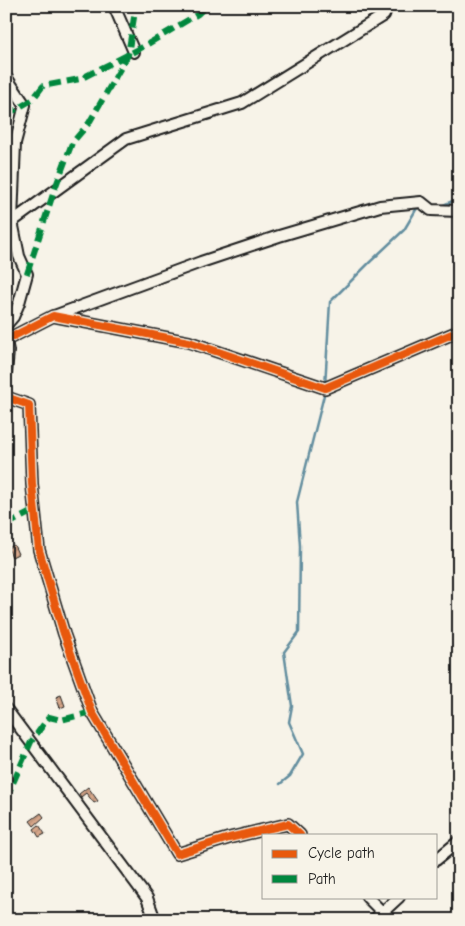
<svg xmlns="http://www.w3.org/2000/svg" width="465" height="926" font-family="'Comic Neue',sans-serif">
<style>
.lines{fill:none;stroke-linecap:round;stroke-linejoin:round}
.stream{stroke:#648e9f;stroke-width:2.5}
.building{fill:url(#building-hatch);stroke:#1c1c1c}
.minor-casing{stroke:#1c1c1c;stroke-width:14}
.minor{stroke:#f7f3e8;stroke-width:10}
.quiet{stroke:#00873e;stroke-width:6;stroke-dasharray:12 6;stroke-linecap:butt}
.cycleway-casing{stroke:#f7f3e8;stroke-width:11}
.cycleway{stroke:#e8590c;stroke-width:8}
</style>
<defs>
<pattern id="building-hatch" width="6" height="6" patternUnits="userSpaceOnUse" patternTransform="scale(1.25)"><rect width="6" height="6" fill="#d7a78a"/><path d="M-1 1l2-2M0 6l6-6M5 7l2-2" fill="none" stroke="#b88f76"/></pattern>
</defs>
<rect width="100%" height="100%" fill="#f7f3e8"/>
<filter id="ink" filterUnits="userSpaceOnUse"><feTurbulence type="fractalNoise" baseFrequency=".02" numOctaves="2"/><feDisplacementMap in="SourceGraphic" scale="10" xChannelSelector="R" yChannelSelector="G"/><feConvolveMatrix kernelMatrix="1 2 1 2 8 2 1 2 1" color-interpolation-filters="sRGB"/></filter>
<g filter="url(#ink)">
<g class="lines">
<g class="stream">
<path d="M441,206L455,200L459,196"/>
<path d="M325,386L330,302L370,262L404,230L417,208L424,209"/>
<path d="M280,784L290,776L303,754L289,722L292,706L284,652L299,632L300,546L297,502L325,391"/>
</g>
</g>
<g class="building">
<path d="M14,545L18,554L12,557L8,548Z"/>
<path d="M61,695L65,706L60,708L56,697Z"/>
<path d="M88,787L98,801L94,803L86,793L81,797L79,794Z"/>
<path d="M41,813L44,817L34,826L30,821Z"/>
<path d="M39,825L45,834L39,837L34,829Z"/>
</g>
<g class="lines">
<g class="minor-casing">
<g id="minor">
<path d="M114,6L134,52"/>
<path d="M6,77L25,105L15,143L12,221L19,256L27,274L19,303L13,317L6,325"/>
<path d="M6,226L126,139L242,103L384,15L387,6"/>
<path d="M54,316L201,262L279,236L380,206L421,202L431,210L459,211"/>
<path d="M6,340L53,316L189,342L325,388L459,331"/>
<path d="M6,341L8,351L6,373"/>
<path d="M6,397L29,405L32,484L39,550L64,634L92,712L177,854L229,838L288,824L300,835"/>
<path d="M6,709L147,898L155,920"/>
<path d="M436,860L459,841"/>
<path d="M367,897L390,920"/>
<path d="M374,920L399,897"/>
</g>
</g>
<use href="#minor" class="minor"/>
<g class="quiet">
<path d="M6,115L32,100L43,86L80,79L141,48L198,14L206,6"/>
<path d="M27,274L54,191L72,143L89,123L128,55L135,11L134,6"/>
<path d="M6,525L35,510"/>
<path d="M6,799L31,742L49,717L61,720L92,712"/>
</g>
<g class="cycleway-casing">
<g id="cycleway">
<path d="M6,340L53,316L189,342L325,388L459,331"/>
<path d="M6,397L29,405L32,484L39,550L64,634L92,712L177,854L229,838L288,824L300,835"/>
</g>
</g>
<use href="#cycleway" class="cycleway"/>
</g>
</g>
<rect width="465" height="926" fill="none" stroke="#f7f3e8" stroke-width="25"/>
<rect x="12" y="12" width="440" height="901" fill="none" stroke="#1c1c1c" stroke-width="2" filter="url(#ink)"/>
<rect x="262" y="834" width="175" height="65" fill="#f7f3e8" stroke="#9f9d96"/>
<rect x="272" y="850" width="25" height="8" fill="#e8590c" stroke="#9f9d96"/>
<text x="308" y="858" font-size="15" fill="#1c1c1c">Cycle path</text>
<rect x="272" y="875" width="25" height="8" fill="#00873e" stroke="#9f9d96"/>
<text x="308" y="884" font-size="15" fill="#1c1c1c">Path</text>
</svg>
